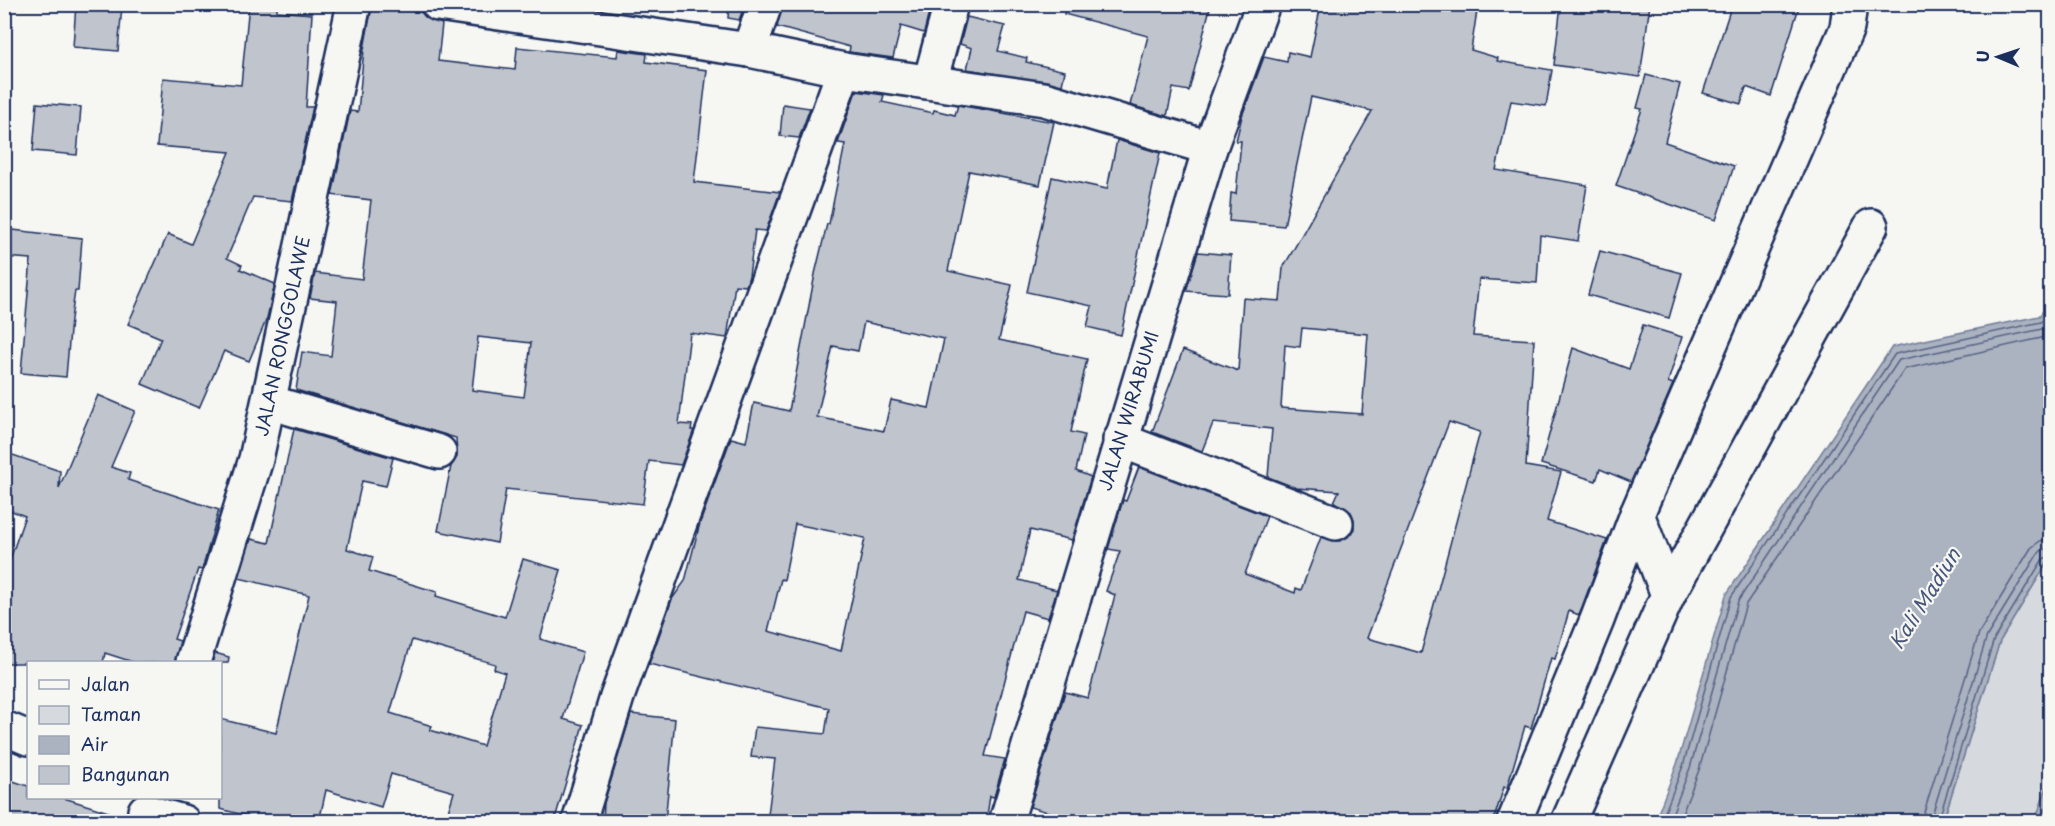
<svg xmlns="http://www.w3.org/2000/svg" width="2055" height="826" font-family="'Playpen Sans',sans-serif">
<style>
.green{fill:#d6d9dd;stroke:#78849e;stroke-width:1.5}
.water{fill:#abb2c0;stroke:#717e99;stroke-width:1.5}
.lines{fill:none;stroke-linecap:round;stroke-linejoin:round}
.shore{stroke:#556385;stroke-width:1.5}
.building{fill:#c0c4cd;stroke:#1b2f5e;stroke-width:1.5;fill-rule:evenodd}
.minor-casing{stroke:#1b2f5e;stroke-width:38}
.minor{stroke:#f6f6f2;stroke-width:33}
.labels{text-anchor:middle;stroke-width:4.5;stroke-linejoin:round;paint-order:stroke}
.street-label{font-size:18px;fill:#1b2f5e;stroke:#f6f6f2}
.water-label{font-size:20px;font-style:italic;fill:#46567b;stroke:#f6f6f2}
</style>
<rect width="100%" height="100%" fill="#f6f6f2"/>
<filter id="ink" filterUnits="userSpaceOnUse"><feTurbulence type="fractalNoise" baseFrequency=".0167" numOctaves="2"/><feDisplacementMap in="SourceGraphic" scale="12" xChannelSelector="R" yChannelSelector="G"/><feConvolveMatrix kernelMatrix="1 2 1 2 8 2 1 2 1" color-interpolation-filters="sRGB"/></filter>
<g filter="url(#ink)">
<path class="green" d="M2050,558V821L1943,822L2000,641Z"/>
<g class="water">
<path d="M2050,303V558L2000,641L1943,821H1655L1677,764L1726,595L1892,347L2039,316Z"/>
<path d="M2050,778V821H2035Z"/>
</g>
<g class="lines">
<g class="shore">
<path d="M1661,822L1683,766L1731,597L1895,354L2041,322L2050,313"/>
<path d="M1669,822L1690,768L1738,601L1899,360L2042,329L2050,324"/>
<path d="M1679,822L1699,770L1746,604L1905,369L2050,336"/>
<path d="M1921,822L1979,633L2031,548L2040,541L2050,539"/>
<path d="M1930,822L1987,636L2037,555L2042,550L2050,548"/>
<path d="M1938,822L1994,639L2043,559L2050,556"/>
</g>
</g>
<g class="building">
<path d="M76,4L122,6L118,51L73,47Z"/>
<path d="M249,4H277V11L312,14L306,107H313L292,201L253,197L227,258L242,265L240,269L275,284L267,318L249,361L224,351L199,408L142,384L161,338L128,324L168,234L191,244L230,152L157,146L163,78L241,85Z"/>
<path d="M729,4H745L739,20L728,18Z"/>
<path d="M783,4H931L924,33L901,26L893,58L849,52L850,47L777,27Z"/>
<path d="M1065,4H1211L1189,91L1173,88L1167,116L1130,105L1148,36L1064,14Z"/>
<path d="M1321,4H1478L1471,50L1498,58L1497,61L1552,70L1546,106L1511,101L1496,170L1587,185L1578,241L1540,235L1537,283L1479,279L1473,336L1534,340L1526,466L1561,472L1547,521L1607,540L1579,615L1569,611L1555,659L1551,658L1531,728L1525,726L1507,788L1504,787L1493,822H1084L1030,807L1065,692L1088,698L1115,595L1106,591L1120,551L1108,549L1123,500L1126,501L1139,467L1267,516L1245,574L1295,593L1296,588L1301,590L1321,537L1339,541L1348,537L1354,529V520L1351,512L1334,502L1339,491L1296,488L1268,477L1272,429L1213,423L1202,451L1152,432L1183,350L1238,371L1243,298L1280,301L1283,268L1372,111L1311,97L1284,226L1229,221L1231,193L1236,194L1241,141H1236L1242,116L1264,57L1287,62L1288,52L1310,57ZM1302,328L1368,334L1362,414L1281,408L1285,345L1300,347ZM1449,422L1480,432L1421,653L1367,638Z"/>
<path d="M1561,4H1650L1640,77L1554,65Z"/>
<path d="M1732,4H1800L1771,96L1746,87L1741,104L1703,93Z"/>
<path d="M372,6L421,12L427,19L442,24L438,61L515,70L517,47L617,57L618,50L647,54L646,62L707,70L694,182L780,192L766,231L755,230L749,276L746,286L735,285L727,338L690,333L679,424L692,425L691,430H694L681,465L649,461L643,504L506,489L497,543L438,531L451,466L457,457L456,438L296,390L302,352L331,356L337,301L310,298L315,273L362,279L371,200L332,195L350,111L358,112L364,49ZM478,337L531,343L524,397L472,390Z"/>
<path d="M967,17L1005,26L998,51L1027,58L1026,62L1065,71L1062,85L967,69L972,48L960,44Z"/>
<path d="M1646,75L1680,84L1665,142L1734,166L1716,220L1616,186L1642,109L1637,108Z"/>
<path d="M856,91L884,95L882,102L933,113L934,110L955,115L958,105L1054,122L1040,185L969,171L948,271L1012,285L999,340L1087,359L1071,432L1084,435L1076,471L1091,477L1072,540L1030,530L1019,580L1057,590L1048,618L1023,611L985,756L1005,759L994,797L990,796L986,822H829L768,815L775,759L751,757L755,727L825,734L829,708L649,664L672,599L685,581L700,523L731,438L746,442L754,403L789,411L815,274L827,224H829L845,144L838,143ZM864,322L944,339L929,408L891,400L884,431L817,417L833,346L858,351ZM795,524L865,538L841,651L768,631L781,579L784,580Z"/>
<path d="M37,103L81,107L77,155L33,151Z"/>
<path d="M783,104L810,108L799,138L780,136Z"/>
<path d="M1117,140L1160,153L1121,335L1087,327L1092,306L1027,292L1052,177L1107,189Z"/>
<path d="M4,229L82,238L78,291H75L71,319L66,377L21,373L31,259L4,257Z"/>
<path d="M1600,251L1682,273L1669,318L1588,295Z"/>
<path d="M1198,252L1231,255L1228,294L1186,291Z"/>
<path d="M1643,325L1682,337L1668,382L1673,384L1631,482L1600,469L1596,481L1541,464L1573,348L1629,369Z"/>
<path d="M98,395L135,411L111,467L130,473L128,480L219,510L202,570L198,569L174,639L180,641L175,663H136L105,653L103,663H4V577L25,516L4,508V452L60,471L59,488Z"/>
<path d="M294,429L393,458L386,486L362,481L347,549L373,557L369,571L437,592L436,596L505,617L523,559L561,570L540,639L583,652L563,719L583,725L554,822H445L454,792L391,774L381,807L326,790L319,822H271L220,809V719L276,733L309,595L239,578L251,539L269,543ZM412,640L495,664L494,669L505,673L483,746L430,730L432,726L390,713Z"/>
<path d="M215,653L229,657L228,663H212Z"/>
<path d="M631,714L675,719L665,822H603L604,803Z"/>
<path d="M4,778L28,786V798H64L121,816L120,822H4Z"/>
</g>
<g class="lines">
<g class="minor-casing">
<g id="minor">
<path d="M438,4L749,50L844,70L1044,99L1210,148"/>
<path d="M749,50L765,4"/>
<path d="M930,82L951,4"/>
<path d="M269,402L439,452"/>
<path d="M1120,440L1336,523"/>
<path d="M1668,595L1871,226"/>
<path d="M193,662L256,459L354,4"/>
<path d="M9,730L28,738"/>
<path d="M145,811L183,822"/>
<path d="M579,822L617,697L844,70"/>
<path d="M1006,822L1210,148L1263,4"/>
<path d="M1514,822L1597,620L1637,514L1847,28L1850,4"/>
<path d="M1568,822L1668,595L1637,514"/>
</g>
</g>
<use href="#minor" class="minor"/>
</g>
</g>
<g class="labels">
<g class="street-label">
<text transform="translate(283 336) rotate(-78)" y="6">JALAN RONGGOLAWE</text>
<text transform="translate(1129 411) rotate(-73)" y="6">JALAN WIRABUMI</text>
</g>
<g class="water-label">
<text transform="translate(1925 599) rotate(-58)" y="7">Kali Madiun</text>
</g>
</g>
<rect width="2055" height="826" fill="none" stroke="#f6f6f2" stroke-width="24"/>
<rect x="12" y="12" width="2031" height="802" fill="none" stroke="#1b2f5e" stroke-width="2" filter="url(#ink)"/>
<rect x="27" y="661" width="195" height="138" fill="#f6f6f2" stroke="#9ea6b7" stroke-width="1.5"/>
<rect x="39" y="680" width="30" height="9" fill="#f6f6f2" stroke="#9ea6b7" stroke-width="1.5"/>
<text x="81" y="691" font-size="18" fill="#1b2f5e">Jalan</text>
<rect x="39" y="706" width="30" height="18" fill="#d6d9dd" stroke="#9ea6b7" stroke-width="1.5"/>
<text x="81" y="721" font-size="18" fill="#1b2f5e">Taman</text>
<rect x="39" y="736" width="30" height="18" fill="#abb2c0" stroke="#9ea6b7" stroke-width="1.5"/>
<text x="81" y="751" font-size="18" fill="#1b2f5e">Air</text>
<rect x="39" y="766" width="30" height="18" fill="#c0c4cd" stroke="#9ea6b7" stroke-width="1.5"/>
<text x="81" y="781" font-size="18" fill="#1b2f5e">Bangunan</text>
<g transform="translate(1998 57) rotate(272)" stroke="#f6f6f2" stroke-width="4.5" paint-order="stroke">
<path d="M0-4.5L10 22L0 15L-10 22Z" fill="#1b2f5e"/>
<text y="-9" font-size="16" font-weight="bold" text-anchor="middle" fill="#1b2f5e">U</text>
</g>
</svg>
